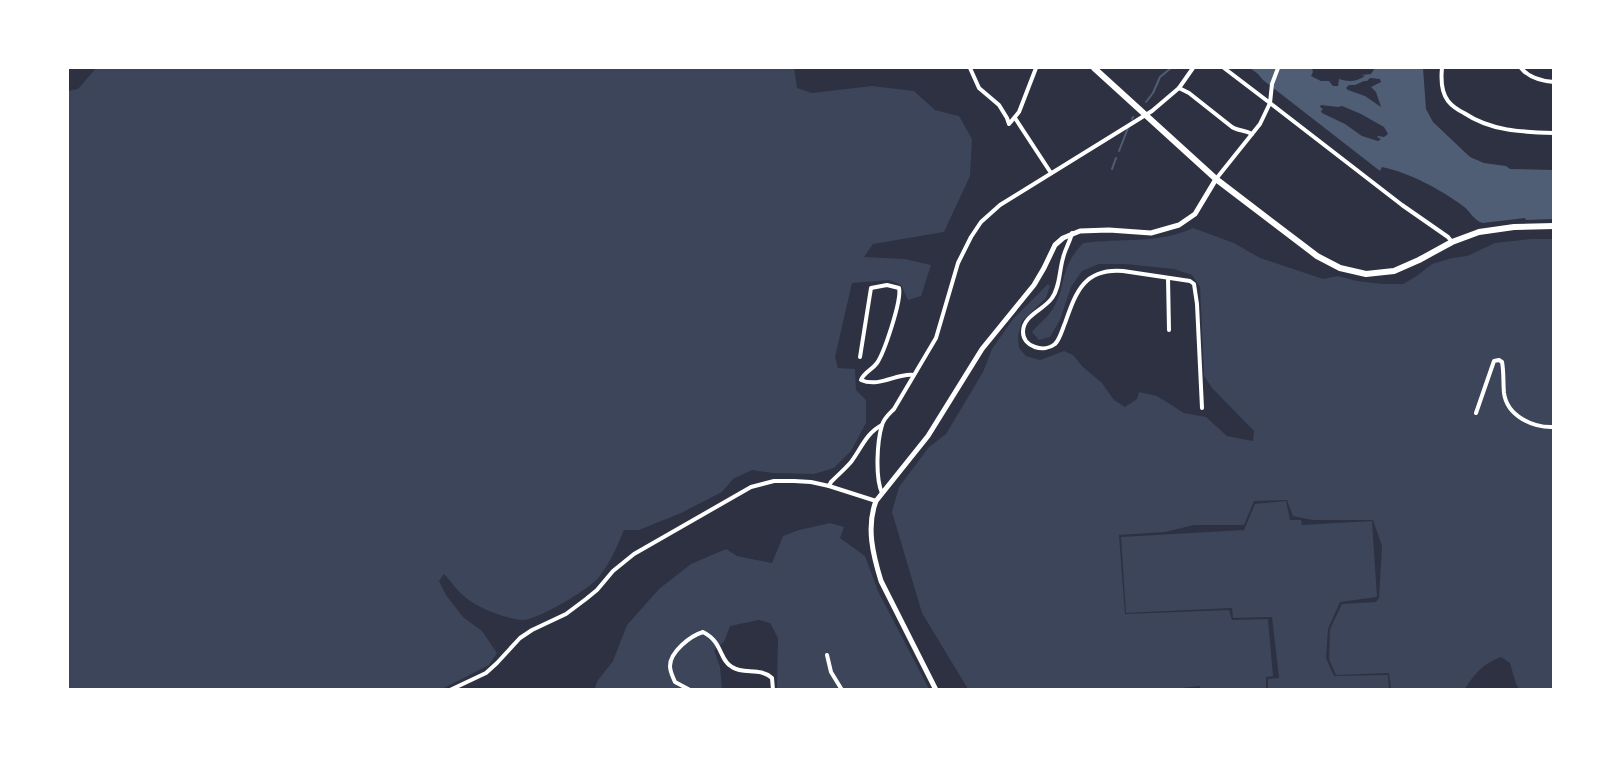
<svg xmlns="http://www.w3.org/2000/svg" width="1621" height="757" font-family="'Source Sans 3',sans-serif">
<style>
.green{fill:#3c4559}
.water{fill:#4f5d75;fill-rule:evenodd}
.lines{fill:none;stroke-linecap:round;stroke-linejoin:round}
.stream{stroke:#4f5d75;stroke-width:2}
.minor{stroke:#fff;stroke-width:4}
.tertiary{stroke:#fff;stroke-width:5}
.trunk{stroke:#fff;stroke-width:6}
</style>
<rect width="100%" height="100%" fill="#2d3142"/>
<g class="green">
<path d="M96,68H794L797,88L812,93L872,86L914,91L935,110L959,116L972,139L970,176L944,232L873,244L864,257L905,259L931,265L921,296L908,300L901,285L889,280L852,283L835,357L838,368L855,369L856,390L866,400V423L851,451L834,468L814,474L773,473L752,470L733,479L722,492L681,513L639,530H624C617,547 610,563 599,577C590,589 536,621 522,620C504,618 479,609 465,597C457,591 451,581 444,574L439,581L446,595L463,617L482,631L497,653L489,665L442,689H68V91L78,89Z"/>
<path d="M1193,228L1234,243L1260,258L1323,279L1338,276L1357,281L1383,284H1403L1418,275L1432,264L1452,258L1467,256L1495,243L1531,239H1553V689H1519L1516,684L1510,663L1501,657C1484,663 1474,674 1465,689H1391L1389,673L1336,675L1329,659L1330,629L1342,604L1376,602L1379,598L1382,546L1373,520H1312L1293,516L1287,500L1254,501L1244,525H1194L1165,532L1119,535L1125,614L1229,610L1232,620L1268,619L1273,676L1266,677V689L1200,690V686L1164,690L968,689L922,613L892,512L899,487L929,447L946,434L983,372L992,349L1013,319L1048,284L1050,286L1046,298L1022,321L1018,336L1019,348L1026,356L1040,360L1064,351L1073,355L1083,367L1102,383L1114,400L1125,407L1137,399L1139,392L1157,396L1184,413L1206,417L1227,436L1253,441L1254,431L1212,388L1204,376L1200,287L1192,275L1174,269L1125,264H1099L1082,271L1071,287L1060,320L1050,337L1039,340L1032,332C1039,323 1050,316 1055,305C1061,294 1062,281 1066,270C1069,260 1076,251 1083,243C1119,238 1159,244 1193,228Z"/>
<path d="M1286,501L1290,520H1301L1302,525L1372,521L1377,597L1340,602L1328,629L1326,658L1334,676L1388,675L1389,689H1268V679L1279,678L1272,617L1233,618L1232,608L1126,613L1121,537L1244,530L1255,504Z"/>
<path d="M830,523L844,527L840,538L865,556L878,591L929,689H777L778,638L770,623L759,620L730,626L724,642L714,650L720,667L722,689L594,690L598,680L613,661L627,625L659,589L691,564L726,549L737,556L772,563L783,536L799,530Z"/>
</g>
<path class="water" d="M1250,68H1312L1313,72L1311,76L1321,81H1329L1333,86H1338L1339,79C1349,82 1356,82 1365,76L1361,75L1371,74L1375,68H1423L1426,109L1433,122L1470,157L1484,163L1506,166L1510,169L1553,170V219L1526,220L1525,218L1483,223C1474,221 1470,211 1463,206C1440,189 1410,173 1382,167L1380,171L1263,80L1258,74ZM1370,78L1380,79L1381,82L1371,87L1376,92L1381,107L1365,96L1348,90L1346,88L1349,85H1355L1364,81H1367ZM1321,105L1338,107L1342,106L1361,114L1384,127L1388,134L1384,137L1378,136L1377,137L1381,139L1378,141L1362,136L1345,124L1322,113L1321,111L1323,109L1320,107Z"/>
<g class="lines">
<g class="stream">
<path d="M1146,102L1153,93L1160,77L1171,68"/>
<path d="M1132,119L1133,117"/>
<path d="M1119,151L1128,128"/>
<path d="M1112,169L1116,158"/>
</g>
<g class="minor">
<path d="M970,68L979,88L999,105L1007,118L1009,124L1019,112L1036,68"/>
<path d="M1224,68L1270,103L1272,84L1278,68"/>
<path d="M1442,68C1441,78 1441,92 1448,101C1452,106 1458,110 1464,113C1491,131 1521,132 1554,133"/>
<path d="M1521,68C1529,78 1541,81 1554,82"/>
<path d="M1179,88L1189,93L1232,127C1238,131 1245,130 1252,134"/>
<path d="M1015,118L1051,173"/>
<path d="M1216,179L1260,124L1270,103L1402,205L1448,237L1452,242"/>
<path d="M1072,233C1070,242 1065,249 1063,258C1059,272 1060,287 1052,298C1044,310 1023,315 1023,332C1023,347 1044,353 1055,344C1060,339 1062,330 1065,323C1076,292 1084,268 1123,271L1190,281L1194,284L1197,304L1202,408"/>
<path d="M1168,278L1169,330"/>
<path d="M860,357L871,288L887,285L899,288C902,300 884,353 877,363C872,370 864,372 861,380C879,388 897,373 913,375"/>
<path d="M1476,413L1494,361L1499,360L1502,362C1504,372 1503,383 1504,393C1507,416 1533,428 1554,427"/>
<path d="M829,486L831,482C838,475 845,469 851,462C861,449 866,433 882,425"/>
<path d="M882,493C875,477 877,442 882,425C884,418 889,414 894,409L936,338L958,263L971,237L981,222L1000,205L1152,111L1179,88L1193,68"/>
<path d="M827,655L831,672L842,690"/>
<path d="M450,690L486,673L497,663L520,638L532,630L566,614L586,599L597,590L613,571L634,554L751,487L774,481H794L811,482L829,486L876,501"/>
<path d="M690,690L675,682C673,677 670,672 670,666C670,652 690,636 703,632C723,642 719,660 732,667C744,675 760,667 772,678L773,690"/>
</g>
<path class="tertiary" d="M936,690L881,581C873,555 866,527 876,501L928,436L982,349L1034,285L1044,268L1055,245L1063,238L1080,231L1109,230L1151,233L1179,225L1195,214L1216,179"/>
<path class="trunk" d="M1094,68L1216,179L1317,256L1340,268L1366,274L1394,271L1419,260L1452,242L1479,232L1514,227L1554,226"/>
</g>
<rect width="1621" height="757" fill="none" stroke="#ffffff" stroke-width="138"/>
</svg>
